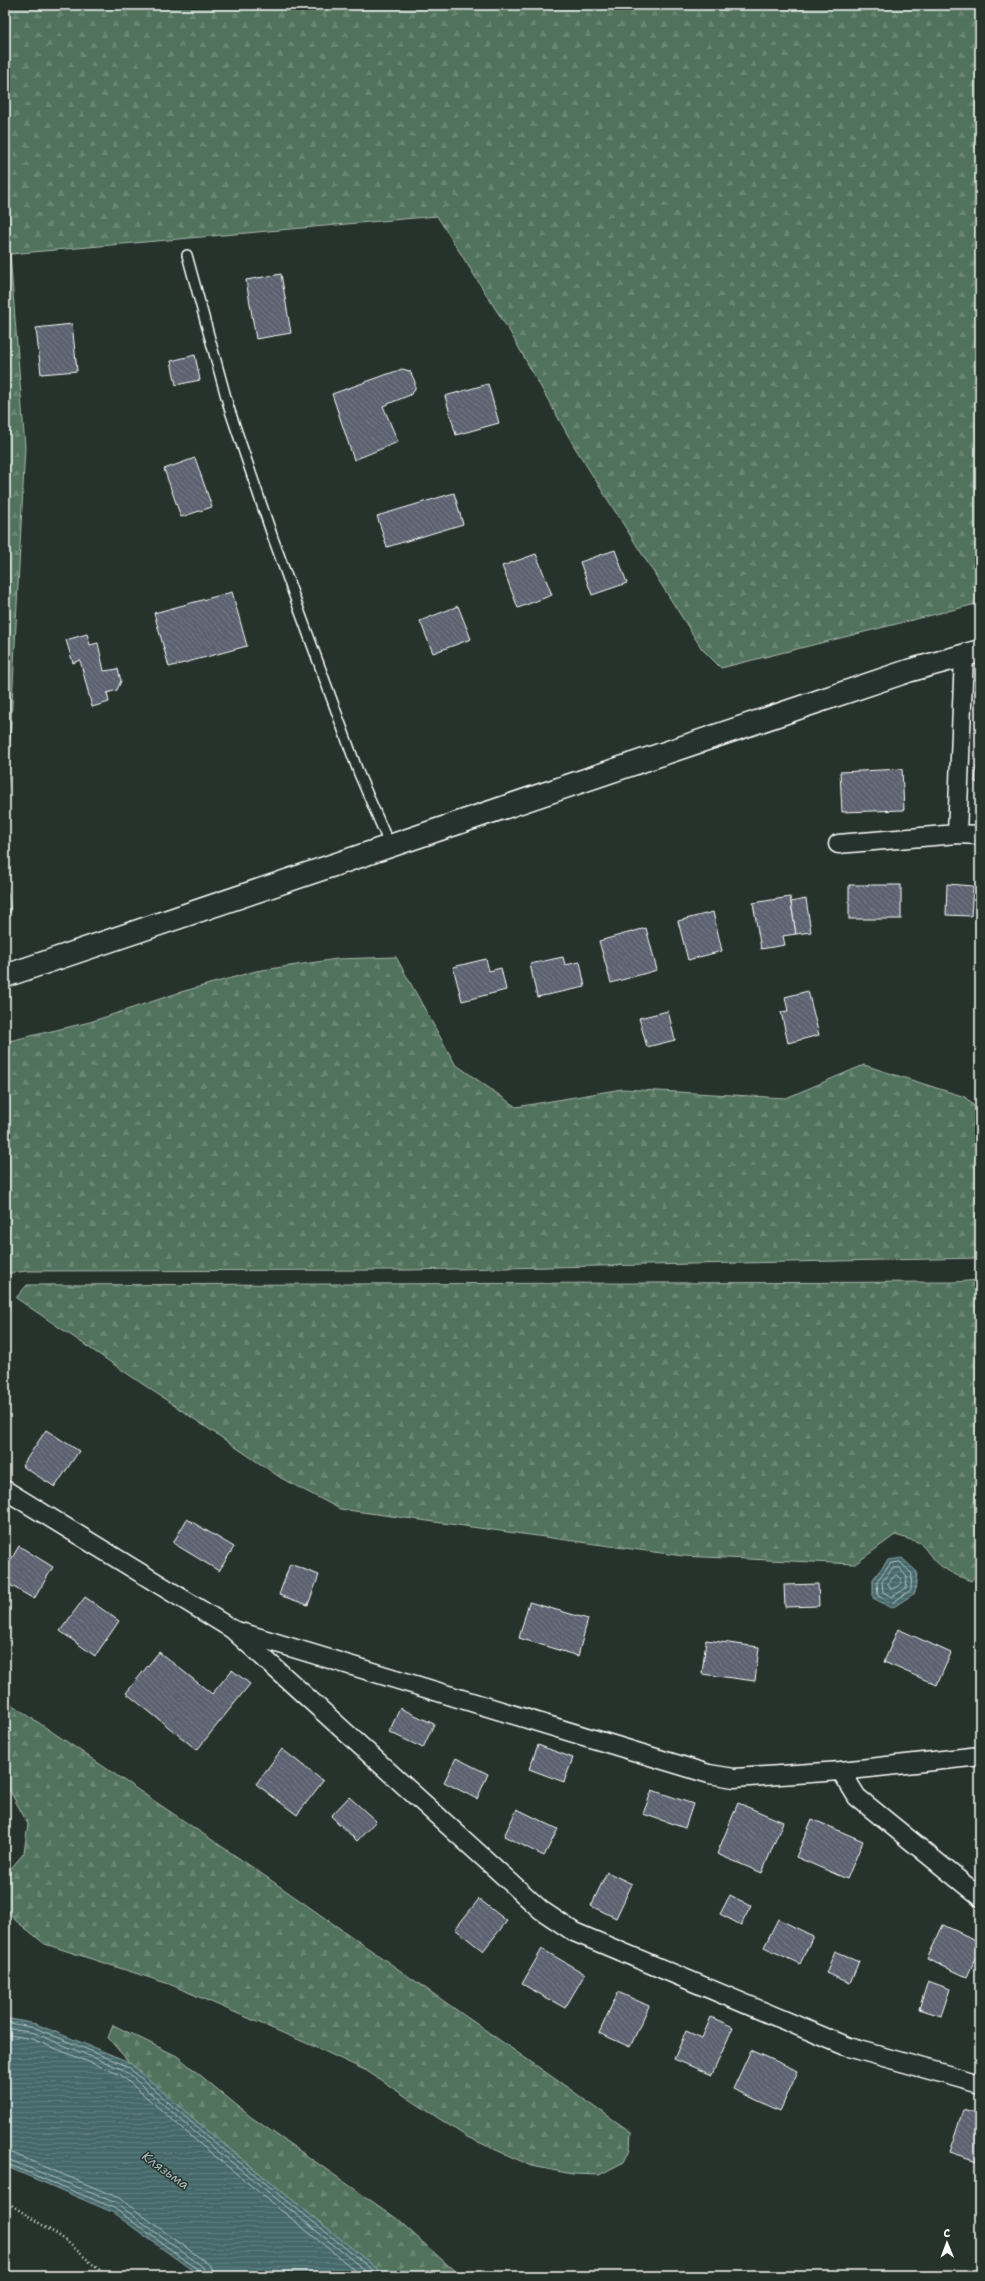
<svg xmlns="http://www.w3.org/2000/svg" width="985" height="2281" font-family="'Shantell Sans',sans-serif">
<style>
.forest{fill:url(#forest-firs);stroke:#a8b8ae}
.water{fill:url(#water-rules);stroke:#8fa4a6}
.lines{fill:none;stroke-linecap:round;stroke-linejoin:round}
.shore{stroke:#b4c3c3;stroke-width:1}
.building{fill:url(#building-back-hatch);stroke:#fff}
.service-casing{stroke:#fff;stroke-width:12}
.minor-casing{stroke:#fff;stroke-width:21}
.trunk-casing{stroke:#fff;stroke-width:25}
.path{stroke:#fff;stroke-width:2.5;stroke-dasharray:1 3;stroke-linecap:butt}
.service{stroke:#26332d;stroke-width:9}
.minor{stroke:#26332d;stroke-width:18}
.trunk{stroke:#26332d;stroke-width:22}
.labels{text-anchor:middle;stroke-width:3;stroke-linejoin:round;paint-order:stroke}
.water-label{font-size:13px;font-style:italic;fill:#abbbbc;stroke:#26332d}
</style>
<defs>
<pattern id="forest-firs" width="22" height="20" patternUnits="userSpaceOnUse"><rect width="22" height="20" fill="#51725c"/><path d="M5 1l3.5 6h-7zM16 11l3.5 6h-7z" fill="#6b8774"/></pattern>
<pattern id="water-rules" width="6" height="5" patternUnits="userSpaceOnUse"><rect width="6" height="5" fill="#44686a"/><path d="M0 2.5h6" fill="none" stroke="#607f80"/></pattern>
<pattern id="building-back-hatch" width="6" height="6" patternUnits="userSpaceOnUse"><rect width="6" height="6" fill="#5b626f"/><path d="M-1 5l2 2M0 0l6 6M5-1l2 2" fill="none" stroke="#747a85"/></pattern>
</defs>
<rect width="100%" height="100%" fill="#26332d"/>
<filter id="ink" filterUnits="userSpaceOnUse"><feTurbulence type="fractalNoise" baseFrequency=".025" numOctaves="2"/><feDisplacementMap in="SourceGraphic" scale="8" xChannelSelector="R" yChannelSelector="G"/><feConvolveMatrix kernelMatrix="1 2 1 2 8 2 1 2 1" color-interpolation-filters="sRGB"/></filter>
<g filter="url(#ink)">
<g class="forest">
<path d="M5,5H980V603L721,668L702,649L574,446L510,332L437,216L10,254L25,447L5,842Z"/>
<path d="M5,873L11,912L5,916Z"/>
<path d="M396,957L455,1064L516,1107L622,1089L786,1098L864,1065L965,1097L980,1112V1258L408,1270L27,1271L5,1274V1042L90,1022L181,992L256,971L337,959Z"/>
<path d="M980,1280V1570L971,1581C946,1572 936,1565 921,1543L895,1535L855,1564L683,1556L340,1509L281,1478L16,1298L27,1285L955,1282Z"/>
<path d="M5,1700L252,1867L631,2132L630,2149L624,2162L599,2175L572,2174L532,2166L467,2137L367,2071L313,2046L169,1984L45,1944L15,1920L5,1906V1883L8,1872L24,1853L28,1824L5,1782Z"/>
<path d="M113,2025L177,2056L251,2117L396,2218L460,2276H386L210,2133L129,2062L108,2038Z"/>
</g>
<g class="water">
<path d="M902,1558L917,1572L915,1593L892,1608L873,1598V1579L888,1560Z"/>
<path d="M5,2018L36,2024L129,2062L210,2133L386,2276H200L112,2212L5,2166Z"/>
</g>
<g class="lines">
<g class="shore">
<path d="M900,1562L912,1574L911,1590L892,1603L878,1596L877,1581L890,1564Z"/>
<path d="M893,1568H899L907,1577L906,1588L892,1597L883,1592L882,1582Z"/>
<path d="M896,1575L901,1578V1584L891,1590L888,1584Z"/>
<path d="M5,2022L35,2028L127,2066L207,2136L380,2276"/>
<path d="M5,2028L34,2033L124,2070L204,2140L372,2276"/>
<path d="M5,2034L32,2039L121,2075L200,2144L362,2276"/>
<path d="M5,2152L12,2153L119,2198L207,2263L212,2269L213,2276"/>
<path d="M5,2158L116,2203L203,2267L207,2276"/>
<path d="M5,2163L114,2208L200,2271L202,2276"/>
</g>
</g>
<g class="building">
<path d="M281,274L291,333L256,339L246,280Z"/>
<path d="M72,324L77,371L41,374L36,328Z"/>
<path d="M195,355L200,380L176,385L171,361Z"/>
<path d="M402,369L410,371L415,382V390L410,395L383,406L398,442L354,460L332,394Z"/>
<path d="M488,384L499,423L456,435L445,396Z"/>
<path d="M195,458L212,507L181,517L164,469Z"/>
<path d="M454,493L463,524L387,547L377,516Z"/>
<path d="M615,550L627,583L592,595L580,562Z"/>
<path d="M536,554L552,595L518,608L502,566Z"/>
<path d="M232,592L247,646L169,667L154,613Z"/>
<path d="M458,606L471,639L433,653L420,621Z"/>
<path d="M87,634L90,645L98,643L104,671L118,669L121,681L117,690L107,693L109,702L92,707L80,660L73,663L66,640Z"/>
<path d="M979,741H980V783L975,782Z"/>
<path d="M902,769L904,810L842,812L840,772Z"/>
<path d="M947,884L973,886L971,916L946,915Z"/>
<rect x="849" y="885" width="52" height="34"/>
<path d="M790,897L796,934L783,936L785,945L761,949L753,903Z"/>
<path d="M806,899L811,932L796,934L791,902Z"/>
<path d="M713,912L722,951L688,960L678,921Z"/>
<path d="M646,928L657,970L611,983L599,941Z"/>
<path d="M563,957L565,965L580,962L585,987L537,997L530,964Z"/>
<path d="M486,959L489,971L501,968L506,990L462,1001L453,967Z"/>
<path d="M808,991L819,1035L788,1043L781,1012L788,1011L785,997Z"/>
<path d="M668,1011L675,1040L647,1047L639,1018Z"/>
<path d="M46,1430L79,1451L55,1487L22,1466Z"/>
<path d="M187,1519L234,1547L219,1571L173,1543Z"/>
<path d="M19,1546L53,1567L34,1599L5,1582V1570Z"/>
<path d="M290,1564L319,1575L308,1605L279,1595Z"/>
<path d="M818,1584L819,1606L785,1607L784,1585Z"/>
<path d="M85,1597L119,1621L95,1656L60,1631Z"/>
<path d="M529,1602L588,1619L578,1656L519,1638Z"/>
<path d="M898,1629L951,1653L937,1685L884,1662Z"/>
<path d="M706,1640L759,1647L755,1681L702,1674Z"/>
<path d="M159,1652L212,1694L232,1670L250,1684L197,1750L126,1693Z"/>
<path d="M400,1708L434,1724L423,1748L389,1732Z"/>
<path d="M538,1745L573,1758L564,1782L529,1769Z"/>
<path d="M282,1749L323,1781L297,1815L256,1784Z"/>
<path d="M456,1758L488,1774L477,1799L444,1782Z"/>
<path d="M652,1790L693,1804L685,1828L643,1814Z"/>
<path d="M349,1797L376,1821L357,1841L331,1816Z"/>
<path d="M738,1803L783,1822L762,1873L717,1854Z"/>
<path d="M517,1809L558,1829L544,1856L504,1836Z"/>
<path d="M812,1819L863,1841L847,1879L796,1857Z"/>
<path d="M607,1872L632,1884L616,1918L591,1906Z"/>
<path d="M730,1895L751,1906L741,1925L720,1914Z"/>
<path d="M479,1899L507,1921L483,1951L455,1929Z"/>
<path d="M778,1919L813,1936L800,1964L764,1947Z"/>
<path d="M943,1925L980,1942V1948L967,1977L927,1959Z"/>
<path d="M542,1949L585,1974L565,2008L522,1984Z"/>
<path d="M835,1951L859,1961L850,1983L826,1973Z"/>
<path d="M928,1981L950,1989L941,2016L919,2009Z"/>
<path d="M618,1992L649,2006L630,2047L599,2033Z"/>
<path d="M711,2017L733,2027L712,2075L674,2059L686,2031L702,2038Z"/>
<path d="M751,2050L798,2071L780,2111L733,2089Z"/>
<path d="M963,2110L980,2115V2162L949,2152Z"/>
</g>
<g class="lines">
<g class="service-casing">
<path id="service" d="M187,255L229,408L273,538L359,774L390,846"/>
</g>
<g class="minor-casing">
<g id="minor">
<path d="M957,834L964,655"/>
<path d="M838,844L957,834L980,835"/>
<path d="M5,1490L232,1629L541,1910L574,1932L848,2047L980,2084"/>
<path d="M237,1631L709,1774L734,1778L841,1771L980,1756"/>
<path d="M841,1771L857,1797L980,1897"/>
</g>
</g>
<g class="trunk-casing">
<path id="trunk" d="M5,976L908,671L980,651"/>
</g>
<path class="path" d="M5,2201L64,2239L106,2276"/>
<use href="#service" class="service"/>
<use href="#minor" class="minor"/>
<use href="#trunk" class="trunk"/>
</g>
</g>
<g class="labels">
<g class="water-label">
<text transform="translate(166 2170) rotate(36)" y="5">Клязьма</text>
</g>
</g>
<rect width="985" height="2281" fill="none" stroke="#26332d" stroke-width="20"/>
<rect x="10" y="10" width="965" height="2261" fill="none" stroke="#fff" stroke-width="1.5" filter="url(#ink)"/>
<g transform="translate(947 2243) rotate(359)" stroke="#26332d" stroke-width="3" paint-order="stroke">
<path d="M0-3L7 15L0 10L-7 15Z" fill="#ffffff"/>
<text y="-6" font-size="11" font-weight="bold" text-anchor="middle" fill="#ffffff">С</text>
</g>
</svg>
